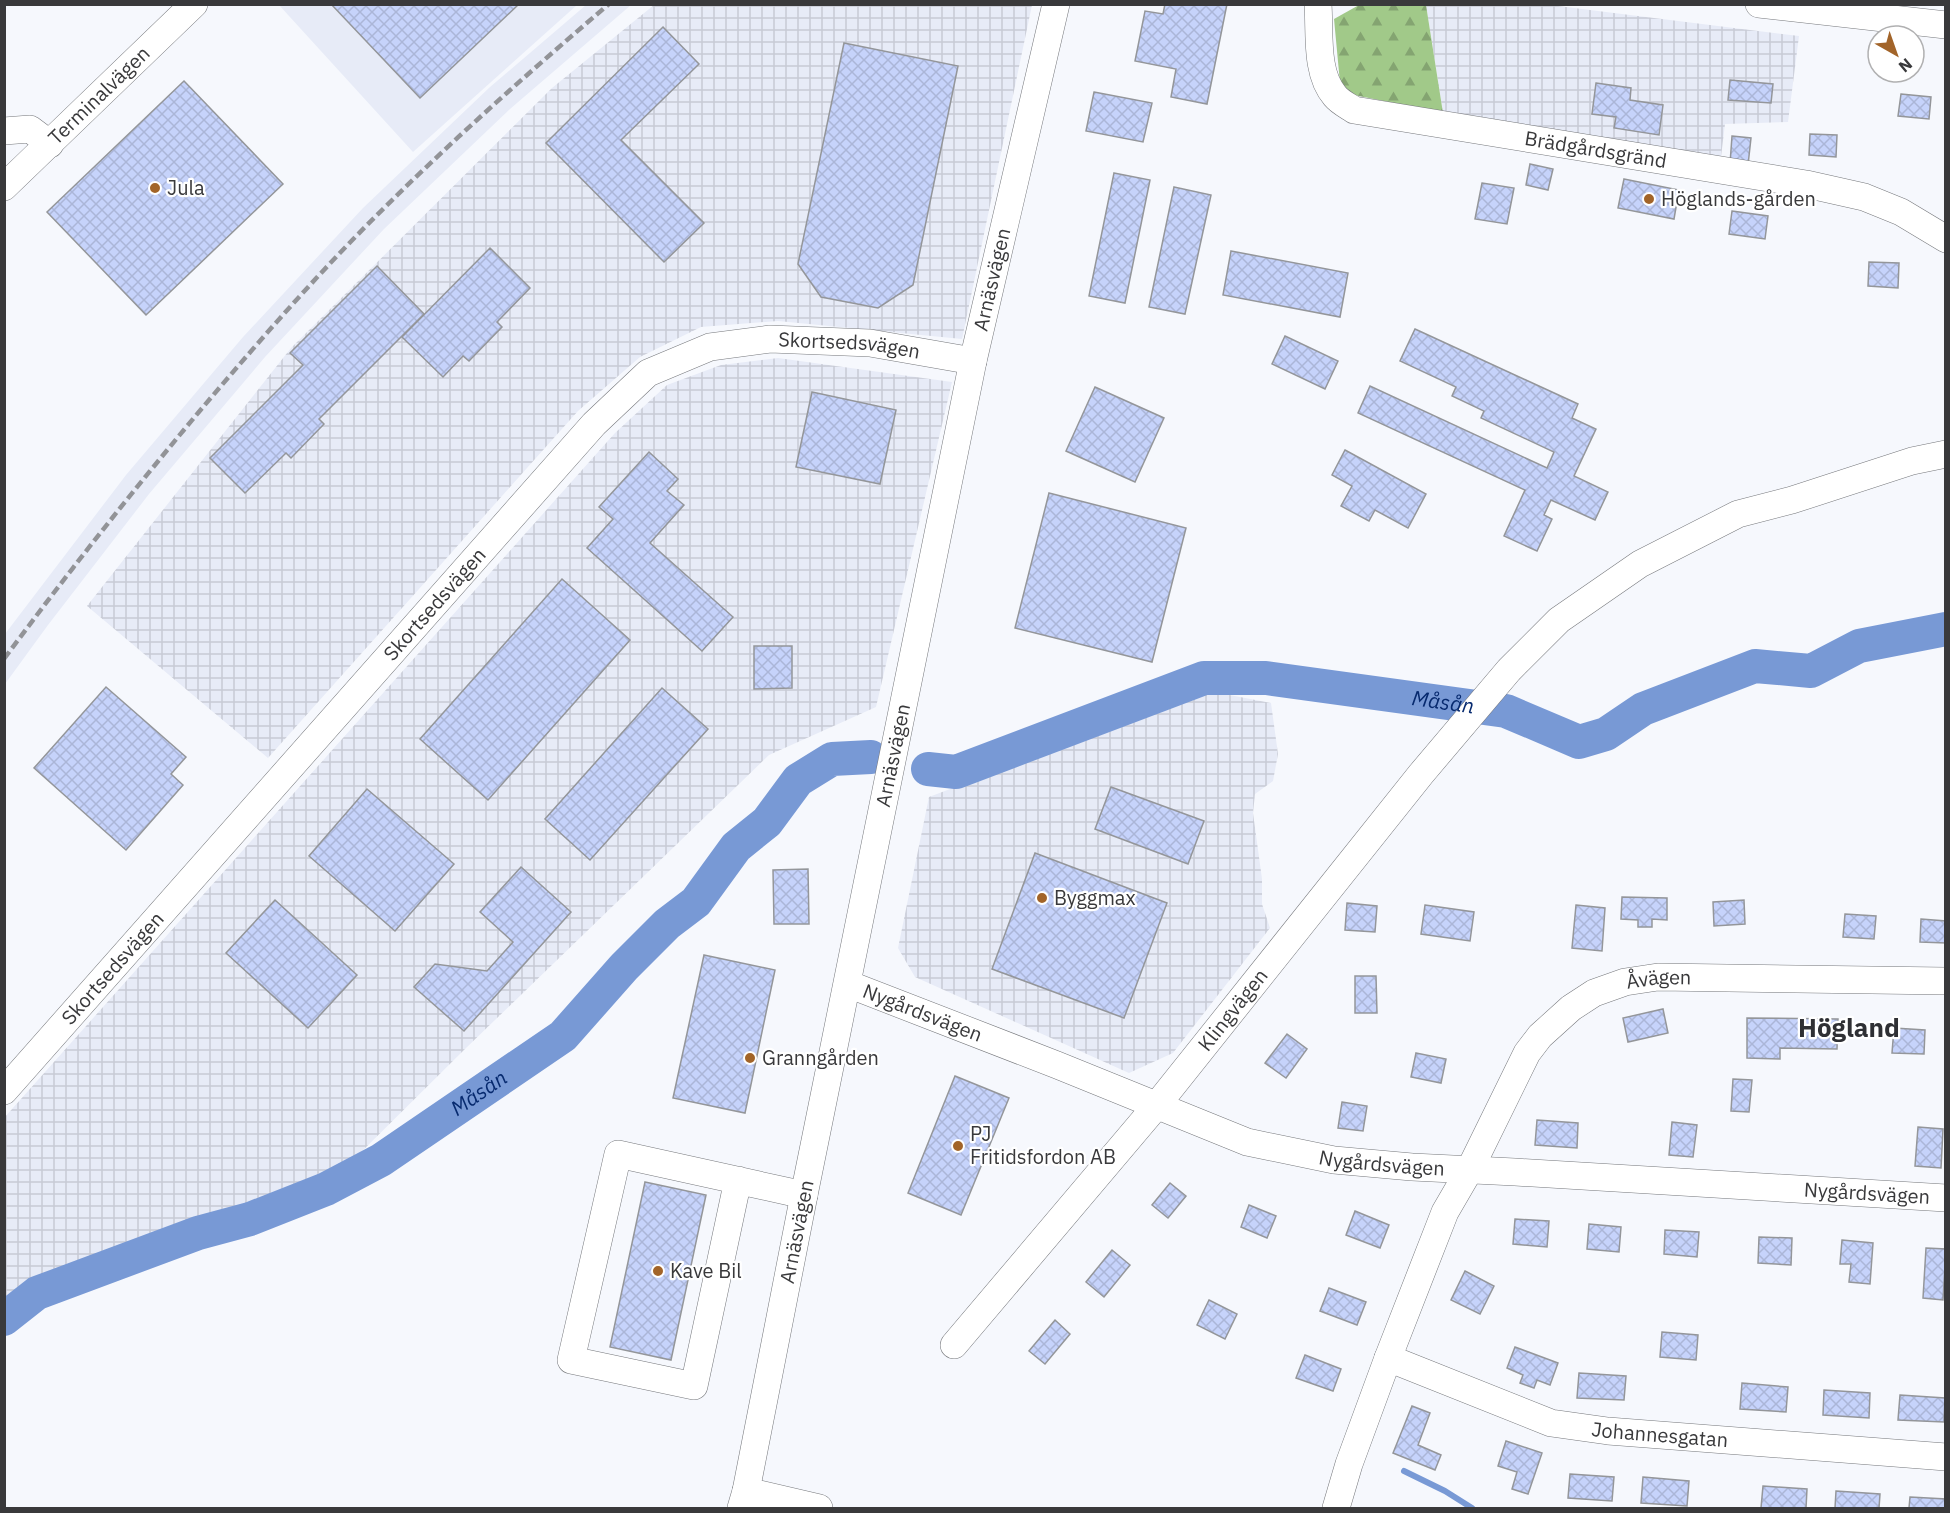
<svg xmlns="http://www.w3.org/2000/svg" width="1950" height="1513" font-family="'IBM Plex Sans',sans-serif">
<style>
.built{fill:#e7ebf7}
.industrial{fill:url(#industrial-grid)}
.forest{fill:url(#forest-firs)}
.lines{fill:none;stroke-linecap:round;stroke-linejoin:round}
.stream{stroke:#7899d5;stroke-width:6}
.river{stroke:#7899d5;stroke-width:34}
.building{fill:url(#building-cross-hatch);stroke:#94969a;stroke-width:1.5}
.minor-casing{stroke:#76787c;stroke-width:28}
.minor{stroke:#fff;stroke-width:27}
.rail{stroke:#929397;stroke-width:4.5;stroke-dasharray:9 4.5;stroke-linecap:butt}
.poi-dot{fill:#a26429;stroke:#fff;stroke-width:2}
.labels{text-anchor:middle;stroke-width:4.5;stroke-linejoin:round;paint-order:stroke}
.street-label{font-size:20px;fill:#39393b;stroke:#fff}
.poi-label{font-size:20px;fill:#39393b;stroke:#fff;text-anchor:start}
.water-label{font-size:21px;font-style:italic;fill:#072a6f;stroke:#fff}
.district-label{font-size:26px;font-weight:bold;fill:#2f3034;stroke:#fff}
</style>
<defs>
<pattern id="industrial-grid" width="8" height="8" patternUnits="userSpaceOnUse" patternTransform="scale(1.5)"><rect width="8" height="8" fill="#e7ebf7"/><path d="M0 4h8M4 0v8" fill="none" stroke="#c7cad5"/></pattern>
<pattern id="forest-firs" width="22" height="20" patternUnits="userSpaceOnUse" patternTransform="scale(1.5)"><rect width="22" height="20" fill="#a1c989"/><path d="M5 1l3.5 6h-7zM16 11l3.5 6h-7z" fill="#84a471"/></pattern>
<pattern id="building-cross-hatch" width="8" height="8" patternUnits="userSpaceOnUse" patternTransform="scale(1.5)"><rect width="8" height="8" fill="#c6d3fb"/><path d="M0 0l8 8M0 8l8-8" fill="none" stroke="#abb6d8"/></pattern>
</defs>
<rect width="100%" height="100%" fill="#f6f8fd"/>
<g class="built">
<path d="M279,5H577L413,152Z"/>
<path d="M586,5H631L510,109L384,229L265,357L149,494L48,625L5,684V634L126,475L243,337L363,208L490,87Z"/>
</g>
<g class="industrial">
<path d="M654,5H1032L962,339L778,321L701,327L640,357L578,411L268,758L87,606L291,348L552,88Z"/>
<path d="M1426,5H1550L1799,36L1788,122L1725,124L1720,165L1443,113Z"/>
<path d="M778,358L952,382L876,707L769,755L465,1049L339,1174L158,1235L5,1301L4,1118L615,433L667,385L721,365Z"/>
<path d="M1209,691L1271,703L1278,754L1273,781L1255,794L1253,813L1262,879V904L1270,928L1173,1053L1129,1073L915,977L898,948L929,797Z"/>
</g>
<path class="forest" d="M1359,5H1426L1443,113L1354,95L1340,83L1334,19Z"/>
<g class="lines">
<path class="stream" d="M1404,1471L1445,1491L1472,1508"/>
<g class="river">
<path id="s1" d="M928,769L956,772L1204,678H1266L1506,711L1579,742L1606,734L1643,709L1755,666L1811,671L1859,646L1946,629"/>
<path id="s2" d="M4,1319L37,1293L198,1233L250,1219L326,1189L381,1160L563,1036L624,967L667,924L696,902L736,847L767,822L798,780L832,759L871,757"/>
</g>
</g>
<g class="building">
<path d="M331,4H519L420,98Z"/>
<path d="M1165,4H1227L1207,104L1171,97L1176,69L1135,61L1145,11L1163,14Z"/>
<path d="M663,27L699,64L621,140L704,223L664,262L546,143Z"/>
<path d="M844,43L958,66L913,285L878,308L821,297L798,264Z"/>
<path d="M1730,80L1773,84L1771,103L1728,100Z"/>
<path d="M184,81L283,184L146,315L47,212Z"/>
<path d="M1596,83L1631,88L1630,100L1663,105L1659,135L1614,128L1616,117L1592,114Z"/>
<path d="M1094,92L1152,103L1143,142L1086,131Z"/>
<path d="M1901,94L1931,97L1929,119L1898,116Z"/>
<path d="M1810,134L1837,135L1836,157L1809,155Z"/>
<path d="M1732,136L1751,138L1748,165L1730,164Z"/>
<path d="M1530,164L1553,169L1548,190L1526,185Z"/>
<path d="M1114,173L1150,180L1125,303L1089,296Z"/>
<path d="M1624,179L1679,190L1674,219L1618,208Z"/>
<path d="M1482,183L1514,188L1507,224L1475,219Z"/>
<path d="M1174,187L1211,195L1185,314L1149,307Z"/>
<path d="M1732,211L1768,216L1765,239L1729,234Z"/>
<path d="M490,248L530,288L497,322L502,327L469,361L463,356L443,377L402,337Z"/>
<path d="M1231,251L1348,273L1340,317L1223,295Z"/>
<path d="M1869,262L1899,263L1898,288L1868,286Z"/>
<path d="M377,266L424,314L319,419L324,424L291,458L286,453L245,493L210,458L303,365L290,353Z"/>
<path d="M1415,329L1578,404L1572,418L1596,429L1574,476L1608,492L1595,520L1551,500L1544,515L1552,519L1537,551L1504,536L1525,490L1358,413L1370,386L1547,468L1554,452L1481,418L1484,411L1452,396L1456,387L1400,361Z"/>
<path d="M1285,336L1338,361L1325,389L1272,364Z"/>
<path d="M1095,387L1164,418L1135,482L1066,451Z"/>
<path d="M812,392L896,410L880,484L796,467Z"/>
<path d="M1345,450L1426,494L1408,528L1375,510L1369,521L1341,506L1352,486L1332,475Z"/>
<path d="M649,452L678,479L667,491L684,505L650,543L733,617L702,651L587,548L613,519L599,507Z"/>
<path d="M1049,493L1186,528L1152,662L1015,628Z"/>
<path d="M562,579L630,640L488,800L420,739Z"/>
<path d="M754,646H792V688L754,689Z"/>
<path d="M106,687L186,757L171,774L183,785L126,850L34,768Z"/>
<path d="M662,688L708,729L590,860L545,819Z"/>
<path d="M1111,787L1204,821L1188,864L1095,829Z"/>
<path d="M367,789L454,864L395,931L309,856Z"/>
<path d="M1035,853L1167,903L1124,1018L992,969Z"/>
<path d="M521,867L571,912L464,1031L414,987L435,964L487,971L513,942L480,912Z"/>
<path d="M808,869L809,924H774L773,870Z"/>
<path d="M1622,897L1667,898V920L1652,919V927H1638V920L1621,919Z"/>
<path d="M275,900L357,975L308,1028L226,953Z"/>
<path d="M1744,900L1745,924L1714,926L1713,902Z"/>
<path d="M1347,903L1377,906L1375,932L1345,930Z"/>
<path d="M1425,905L1474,912L1470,941L1421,934Z"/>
<path d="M1576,905L1605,908L1602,951L1572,948Z"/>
<path d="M1845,914L1876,916L1874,939L1843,937Z"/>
<path d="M1921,919L1946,921V943L1920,942Z"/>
<path d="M704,955L775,970L745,1113L673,1098Z"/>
<path d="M1355,976H1376L1377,1013H1355Z"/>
<path d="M1663,1009L1668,1033L1628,1042L1623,1018Z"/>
<path d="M1747,1018L1838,1019L1837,1049L1780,1048V1059L1747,1058Z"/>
<path d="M1894,1028L1925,1030L1924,1054L1892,1053Z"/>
<path d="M1287,1034L1307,1049L1286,1078L1265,1063Z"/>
<path d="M1416,1053L1446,1059L1441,1083L1411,1077Z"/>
<path d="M955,1076L1009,1098L961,1215L908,1193Z"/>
<path d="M1733,1079L1752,1080L1749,1112L1731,1111Z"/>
<path d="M1342,1102L1367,1106L1363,1131L1338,1128Z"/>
<path d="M1537,1120L1578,1123L1577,1148L1535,1145Z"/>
<path d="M1672,1122L1697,1125L1693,1157L1669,1155Z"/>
<path d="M1918,1127L1943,1129L1941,1168L1915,1166Z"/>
<path d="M645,1182L706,1195L671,1360L610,1347Z"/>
<path d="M1170,1183L1186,1196L1168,1218L1152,1205Z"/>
<path d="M1249,1205L1276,1216L1267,1238L1241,1227Z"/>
<path d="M1355,1211L1389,1225L1380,1248L1346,1235Z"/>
<path d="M1515,1219L1549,1221L1547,1247L1513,1244Z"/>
<path d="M1589,1224L1621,1227L1619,1252L1587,1249Z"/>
<path d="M1665,1230L1699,1232L1697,1257L1664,1254Z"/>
<path d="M1759,1237L1792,1238L1791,1265L1758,1263Z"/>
<path d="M1842,1240L1873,1243L1870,1284L1849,1282L1851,1264H1840Z"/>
<path d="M1926,1248L1946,1249L1943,1300L1923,1298Z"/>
<path d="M1112,1250L1130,1265L1104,1297L1086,1282Z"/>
<path d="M1465,1271L1494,1286L1480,1314L1451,1300Z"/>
<path d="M1329,1288L1366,1302L1357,1325L1320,1311Z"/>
<path d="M1209,1300L1237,1314L1225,1339L1197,1325Z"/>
<path d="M1055,1320L1070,1334L1045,1364L1029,1351Z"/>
<path d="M1662,1332L1698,1335L1696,1360L1660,1357Z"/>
<path d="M1515,1347L1558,1363L1550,1385L1537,1380L1534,1388L1520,1383L1523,1375L1507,1368Z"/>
<path d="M1305,1355L1341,1369L1333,1391L1296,1378Z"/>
<path d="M1579,1373L1626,1376L1624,1400L1577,1398Z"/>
<path d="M1742,1383L1788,1387L1786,1412L1740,1409Z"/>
<path d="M1824,1390L1870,1393L1869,1418L1823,1415Z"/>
<path d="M1900,1395L1945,1398L1944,1422L1898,1420Z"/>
<path d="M1412,1406L1430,1413L1418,1445L1441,1455L1435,1470L1393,1453Z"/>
<path d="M1506,1441L1542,1453L1528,1494L1512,1489L1517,1472L1498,1466Z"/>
<path d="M1570,1474L1614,1477L1612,1501L1568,1498Z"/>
<path d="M1643,1477L1689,1481L1687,1506L1641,1503Z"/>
<path d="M1763,1486L1807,1489L1806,1508H1761Z"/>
<path d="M1836,1491L1880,1494L1879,1508H1835Z"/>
<path d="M1910,1497L1946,1499V1508H1909Z"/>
</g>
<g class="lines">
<g class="minor-casing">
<g id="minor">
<path id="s3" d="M1318,4C1320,33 1315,73 1335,96C1340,102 1348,106 1354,110L1806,184L1864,197L1901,212L1946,239"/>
<path d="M1759,4L1946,25"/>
<path d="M4,131L30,129L50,144"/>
<path id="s4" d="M4,187L194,4"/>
<path id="s5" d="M848,984L1057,1065L1247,1142L1334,1160L1412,1167L1515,1172L1946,1198"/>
<path id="s6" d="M4,1091L594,424L648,373L710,347L770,339L870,343L973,361"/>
<path d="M738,1180L694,1386L571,1360L618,1154L804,1195"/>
<path id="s7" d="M954,1345L1157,1105L1421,774L1509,670L1559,620L1640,564L1738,514L1792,500L1912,461L1946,454"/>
<path id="s8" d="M1388,1358L1551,1423L1608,1431L1946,1457"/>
<path d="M746,1491L819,1508"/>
<path id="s9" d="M741,1508L746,1491L804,1195L973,361L1056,4"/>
<path id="s10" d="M1336,1508L1349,1464L1388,1358L1445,1212L1470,1169L1527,1053L1540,1036L1571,1008L1594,993L1625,982L1658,977L1946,981"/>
</g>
</g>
<use href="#minor" class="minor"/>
<path class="rail" d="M4,659C66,575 131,493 198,413C254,347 312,280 374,218C449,143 528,73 609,4"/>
</g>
<g class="poi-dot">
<circle cx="155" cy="188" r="6"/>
<circle cx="1649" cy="199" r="6"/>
<circle cx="1042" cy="898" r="6"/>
<circle cx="750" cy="1058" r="6"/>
<circle cx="958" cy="1146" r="6"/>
<circle cx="658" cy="1271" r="6"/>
</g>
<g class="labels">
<g class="street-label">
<text dy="7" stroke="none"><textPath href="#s4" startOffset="132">Terminalvägen</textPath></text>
<text dy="7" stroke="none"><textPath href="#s3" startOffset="364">Brädgårdsgränd</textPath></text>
<text dy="7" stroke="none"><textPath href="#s9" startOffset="1254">Arnäsvägen</textPath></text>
<text dy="7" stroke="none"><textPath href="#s6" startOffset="1172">Skortsedsvägen</textPath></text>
<text dy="7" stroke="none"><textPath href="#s6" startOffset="650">Skortsedsvägen</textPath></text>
<text dy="7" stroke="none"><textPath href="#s9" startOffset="768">Arnäsvägen</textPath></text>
<text dy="7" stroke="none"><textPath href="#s6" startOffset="164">Skortsedsvägen</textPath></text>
<text dy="7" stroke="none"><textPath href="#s10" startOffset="652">Åvägen</textPath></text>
<text dy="7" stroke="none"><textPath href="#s7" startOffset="436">Klingvägen</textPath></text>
<text dy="7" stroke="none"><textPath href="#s5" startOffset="80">Nygårdsvägen</textPath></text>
<text dy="7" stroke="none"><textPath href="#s5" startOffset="566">Nygårdsvägen</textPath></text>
<text dy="7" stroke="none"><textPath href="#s5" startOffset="1052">Nygårdsvägen</textPath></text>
<text dy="7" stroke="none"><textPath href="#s9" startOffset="282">Arnäsvägen</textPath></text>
<text dy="7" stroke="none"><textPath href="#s8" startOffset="285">Johannesgatan</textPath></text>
</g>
<g class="poi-label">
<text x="167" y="195">Jula</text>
<text x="1661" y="206">Höglands-gården</text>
<text x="1054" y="905">Byggmax</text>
<text x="762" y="1065">Granngården</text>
<text x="970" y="1141">PJ<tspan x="970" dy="23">Fritidsfordon AB</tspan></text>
<text x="670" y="1278">Kave Bil</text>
</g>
<g class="water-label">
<text dy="7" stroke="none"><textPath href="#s1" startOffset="534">Måsån</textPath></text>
<text dy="7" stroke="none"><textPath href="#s2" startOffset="530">Måsån</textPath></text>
</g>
<g class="district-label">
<text x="1849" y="1037">Högland</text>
</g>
</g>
<rect width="1950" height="1513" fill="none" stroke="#39393b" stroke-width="12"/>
<g transform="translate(1896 54) rotate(140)"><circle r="28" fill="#ffffff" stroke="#b0b0b1" stroke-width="1.5"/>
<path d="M0-4.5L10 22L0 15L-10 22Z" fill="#a26429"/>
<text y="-9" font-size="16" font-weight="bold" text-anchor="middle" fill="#39393b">N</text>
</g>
</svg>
